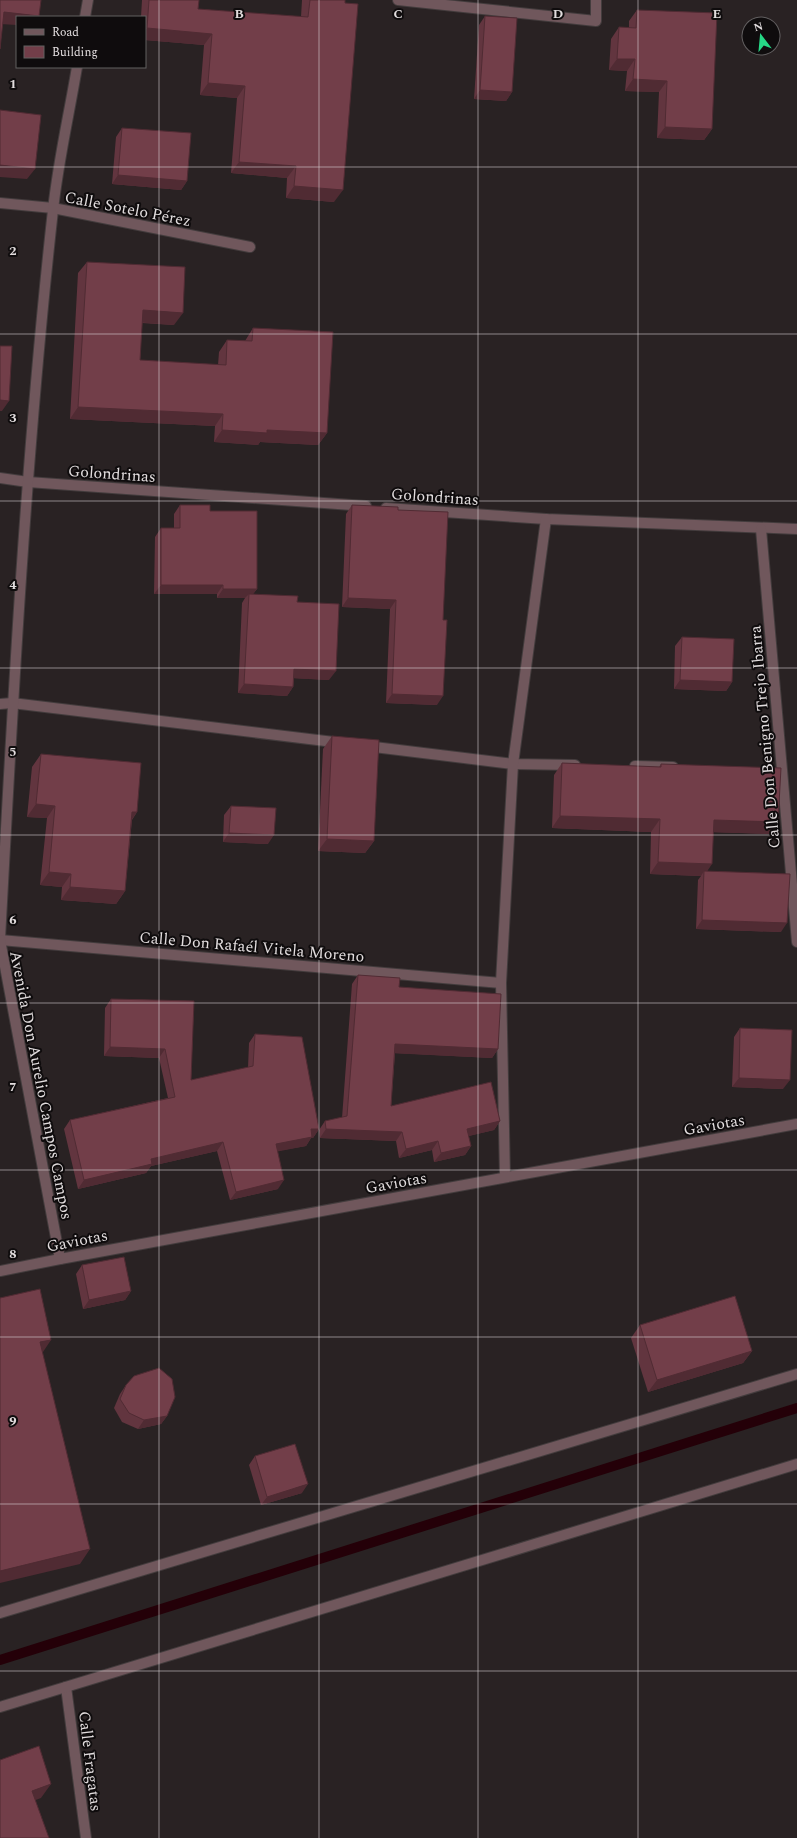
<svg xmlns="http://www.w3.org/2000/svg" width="797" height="1838" font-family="Spectral,serif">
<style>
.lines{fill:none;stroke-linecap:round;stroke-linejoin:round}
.stream{stroke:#240008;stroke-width:10}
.minor-casing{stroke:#433c3d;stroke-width:12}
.minor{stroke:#70575c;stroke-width:10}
.wall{fill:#62353f}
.shaded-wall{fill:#502b33}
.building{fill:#723e49;stroke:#502b33}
.grid{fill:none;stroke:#e2ddde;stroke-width:1;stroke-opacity:0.55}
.labels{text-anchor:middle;stroke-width:4;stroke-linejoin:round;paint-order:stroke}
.street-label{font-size:16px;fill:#e2ddde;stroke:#0f0c0d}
.grid-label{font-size:13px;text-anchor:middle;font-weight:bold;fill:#e2ddde;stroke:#0f0c0d;stroke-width:4;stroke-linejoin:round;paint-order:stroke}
</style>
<rect width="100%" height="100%" fill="#292223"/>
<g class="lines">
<path class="stream" d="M0,1660L797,1408"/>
<g class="minor-casing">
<g id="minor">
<path d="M398,0L596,21V0"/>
<path d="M85,17L88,0"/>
<path d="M0,203L53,208L250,247"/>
<path d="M0,478L28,482L366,506"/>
<path d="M386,508L546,519L797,529"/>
<path d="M761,529L797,942"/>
<path d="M0,704L12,703L342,743"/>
<path d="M366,746L513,764L575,765"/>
<path d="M635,766L673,767"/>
<path d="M0,939C13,696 26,453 53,210C58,162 69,115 77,67"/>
<path d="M0,940L501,983"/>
<path d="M0,940L60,1259"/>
<path d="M505,1177L501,983L513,764L546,519"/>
<path d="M0,1271L60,1259L797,1124"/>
<path d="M0,1613L797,1374"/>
<path d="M66,1687L86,1838"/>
<path d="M0,1707L797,1464"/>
</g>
</g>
<use href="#minor" class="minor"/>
</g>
<g class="wall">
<path d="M142,0H199L198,9L301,17L302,0H345L334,202L286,198L287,178L231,173L237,98L200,95L204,45L145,40V17H141Z"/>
<path d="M637,10L712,129L704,140L657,138L659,92L625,91L627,71L609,70L611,39L619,27L629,28V21Z"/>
<path d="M485,16L512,92L506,101L474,99L479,25Z"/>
<path d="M122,128L187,181L181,190L112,184L116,137Z"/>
<path d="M87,262L174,325L142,323L140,360L218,365L219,352L227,340L245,341L253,328L327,433L318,445L260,442L258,445L214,442L215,426L70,419L78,273Z"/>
<path d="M180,505L210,511L257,589L253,594L297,602L329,680L294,678L293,687L287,696L238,693L242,603L245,598H217V594H154L155,537L161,528H174V514Z"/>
<path d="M352,505L398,510L437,705L386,703L390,609L342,607L346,514Z"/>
<path d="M682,637L732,682L726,691L674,689L675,646Z"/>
<path d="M332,736L374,841L365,853L318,851L323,749Z"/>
<path d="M41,754L137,812L132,820L125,891L116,904L61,900L62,887L40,885L47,818L27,817L32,767Z"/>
<path d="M562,763L659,767L661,764L770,834L713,832L707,872L781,932L696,929L698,880L701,876L650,874L651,832L552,828L554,775Z"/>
<path d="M231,806L268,844L223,842L224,815Z"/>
<path d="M358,975L399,987L498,1049L492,1058L395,1053L391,1106L500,1121L494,1130L468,1136L471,1146L465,1155L434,1162L432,1150L399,1158L396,1141L320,1138L319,1130L325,1121L342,1118L352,984Z"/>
<path d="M111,999L194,1001L191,1080L248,1068L249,1043L255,1034L319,1129L313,1138H311L306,1146L277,1151L278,1189L230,1200L217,1151L151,1166L146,1173L78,1189L64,1129L70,1120L168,1098L159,1058L104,1056L105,1008Z"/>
<path d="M740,1028L783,1089L732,1087L734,1037Z"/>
<path d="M82,1265L131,1291L125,1300L83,1309L76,1274Z"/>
<path d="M640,1325L752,1351L743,1363L648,1392L631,1338Z"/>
<path d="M126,1385L167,1416L161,1424L138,1429L122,1422L114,1408L120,1394Z"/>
<path d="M255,1456L302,1493L261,1505L249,1465Z"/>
</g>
<g class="shaded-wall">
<path d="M4,12L39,16V17H17V25L0,24Z"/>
<path d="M147,28L212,34L204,45L145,40V31Z"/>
<path d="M617,59H635L627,71L609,70Z"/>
<path d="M633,79L667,81L659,92L625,91Z"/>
<path d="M208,83L245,86L237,98L200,95Z"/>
<path d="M480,90L512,92L506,101L474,99Z"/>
<path d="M665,127L712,129L704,140L657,138Z"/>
<path d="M239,162L296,166L287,178L231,173Z"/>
<path d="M0,165L35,169L27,179L0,177Z"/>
<path d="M118,175L187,181L181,190L112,184Z"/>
<path d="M294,186L343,190L334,202L286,198Z"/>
<path d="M143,310L183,313L174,325L134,322Z"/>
<path d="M0,400L9,401L2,411H0Z"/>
<path d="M78,407L223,414L215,426L70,419Z"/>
<path d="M222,430H267L327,433L318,445L260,442L258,445L214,442Z"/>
<path d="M161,585H223L217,594H154Z"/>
<path d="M223,589H257L250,598L249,594L245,598H217Z"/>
<path d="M348,598L396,600L390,609L342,607Z"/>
<path d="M294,669L336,671L329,680L288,678Z"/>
<path d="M680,680L732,682L726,691L674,689Z"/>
<path d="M244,684L293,687L287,696L238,693Z"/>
<path d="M392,694L443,696L437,705L386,703Z"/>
<path d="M36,804L55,806L47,818L27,817Z"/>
<path d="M132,812H137L128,825Z"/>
<path d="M560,816L660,819L651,832L552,828Z"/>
<path d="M714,820L778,822L770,834L705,832Z"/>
<path d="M229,833L274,835L268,844L223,842Z"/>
<path d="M327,839L374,841L365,853L318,851Z"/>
<path d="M658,862L712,864L704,876V871L701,876L650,874Z"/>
<path d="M49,872L71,874L62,887L40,885Z"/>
<path d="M70,887L125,891L116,904L61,900Z"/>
<path d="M702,920L787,923L781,932L696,929Z"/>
<path d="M395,1044L498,1049L492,1058L389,1053Z"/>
<path d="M110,1047L165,1049L159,1058L104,1056Z"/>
<path d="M739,1078L790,1080L783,1089L732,1087Z"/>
<path d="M500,1121L494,1130L461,1138L467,1129Z"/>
<path d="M311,1129H319L313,1138H311L306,1146L270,1153L276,1144Z"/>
<path d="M326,1129L402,1132L396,1141L320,1138Z"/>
<path d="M438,1141L432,1150L399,1158L406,1149Z"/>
<path d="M223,1142L217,1151L151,1166L146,1173L78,1189L84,1180L151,1159Z"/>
<path d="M471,1146L465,1155L434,1162L441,1153Z"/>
<path d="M284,1180L278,1189L230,1200L236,1192Z"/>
<path d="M131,1291L125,1300L83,1309L89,1300Z"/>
<path d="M51,1340L41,1355L40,1342Z"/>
<path d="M752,1351L743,1363L648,1392L657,1380Z"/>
<path d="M167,1416L161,1424L138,1429L144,1420Z"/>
<path d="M308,1484L302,1493L261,1505L267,1497Z"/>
<path d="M90,1549L80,1564L0,1583V1571Z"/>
<path d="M51,1784L41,1798L22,1805L32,1791Z"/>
</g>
<g class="building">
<path d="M0,0H41L39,16L4,12L0,49Z"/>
<path d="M149,0H199L198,9L308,17L310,0H345V3L358,4L343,190L294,186L296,166L239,162L245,86L208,83L212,34L147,28Z"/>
<path d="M637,10L717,13L712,129L665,127L667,81L633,79L635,59H617L619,27L636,28Z"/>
<path d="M485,16L517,18L512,92L480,90Z"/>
<path d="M0,110L41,115L35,169L0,165Z"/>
<path d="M122,128L191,133L187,181L118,175Z"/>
<path d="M87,262L185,267L183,313L143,310L140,360L226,365L227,340L252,341L253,328L333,332L327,433L267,430V433L222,430L223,414L78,407Z"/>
<path d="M0,346H12L9,401L0,400Z"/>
<path d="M180,505H210V511H257V589H223V585H161V528H180Z"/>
<path d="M352,505L398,507V510L448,512L443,620H447L443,696L392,694L396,600L348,598Z"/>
<path d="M249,594L298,596L297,602L339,604L336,671L294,669L293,687L244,684Z"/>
<path d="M682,637L734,639L732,682L680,680Z"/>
<path d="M332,736L379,740L374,841L327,839Z"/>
<path d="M41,754L141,763L137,812H132L125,891L70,887L71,874L49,872L55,806L36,804Z"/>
<path d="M562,763L661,767V764L781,768L778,822L714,820L712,864L658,862L660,819L560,816Z"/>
<path d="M231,806L276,808L274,835L229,833Z"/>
<path d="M704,871L790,874L787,923L702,920Z"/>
<path d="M358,975L400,978L399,987L501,994L498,1049L395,1044L391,1106L491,1082L500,1121L467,1129L471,1146L441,1153L438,1141L406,1149L402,1132L326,1129L325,1121L347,1116Z"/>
<path d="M111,999L194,1001L191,1080L253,1066L255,1034L302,1037L319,1129H311L312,1137L276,1144L284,1180L236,1192L223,1142L151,1159L152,1164L84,1180L70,1120L175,1097L165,1049L110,1047Z"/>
<path d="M740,1028L792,1030L790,1080L739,1078Z"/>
<path d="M124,1257L131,1291L89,1300L82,1265Z"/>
<path d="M40,1289L51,1340L40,1342L90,1549L0,1571V1298Z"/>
<path d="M735,1296L752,1351L657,1380L640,1325Z"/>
<path d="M159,1368L172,1379L175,1397L167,1416L144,1420L129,1413L120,1399L126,1385L134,1376Z"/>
<path d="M295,1444L308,1484L267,1497L255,1456Z"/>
<path d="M39,1746L51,1784L32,1791L49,1838H0V1760Z"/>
</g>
<path class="grid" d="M159,0V1838M319,0V1838M478,0V1838M638,0V1838M0,167H797M0,334H797M0,501H797M0,668H797M0,835H797M0,1003H797M0,1170H797M0,1337H797M0,1504H797M0,1671H797"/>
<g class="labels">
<g class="street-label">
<text transform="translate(128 208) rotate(11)" y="6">Calle Sotelo Pérez</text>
<text transform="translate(112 473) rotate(4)" y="6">Golondrinas</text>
<text transform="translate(435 496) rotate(4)" y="6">Golondrinas</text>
<text transform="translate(764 737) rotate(-95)" y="6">Calle Don Benigno Trejo Ibarra</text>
<text transform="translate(252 946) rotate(5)" y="6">Calle Don Rafaél Vitela Moreno</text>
<text transform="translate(42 1085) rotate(79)" y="6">Avenida Don Aurelio Campos Campos</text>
<text transform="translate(714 1124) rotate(-10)" y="6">Gaviotas</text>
<text transform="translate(396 1182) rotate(-10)" y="6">Gaviotas</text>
<text transform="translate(77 1240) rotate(-11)" y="6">Gaviotas</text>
<text transform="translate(91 1761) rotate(83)" y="6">Calle Fragatas</text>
</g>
</g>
<g class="grid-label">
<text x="239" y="18">B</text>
<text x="398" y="18">C</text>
<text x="558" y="18">D</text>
<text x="717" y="18">E</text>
<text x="13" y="88">1</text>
<text x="13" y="255">2</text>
<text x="13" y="422">3</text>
<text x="13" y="589">4</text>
<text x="13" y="756">5</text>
<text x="13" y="924">6</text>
<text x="13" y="1091">7</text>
<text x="13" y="1258">8</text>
<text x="13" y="1425">9</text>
</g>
<rect x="16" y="16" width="130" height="52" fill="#0f0c0d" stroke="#636061"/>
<rect x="24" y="29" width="20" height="6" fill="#70575c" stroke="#636061"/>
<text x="52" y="36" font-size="12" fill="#e2ddde">Road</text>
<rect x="24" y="46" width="20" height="12" fill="#723e49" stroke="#636061"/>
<text x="52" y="56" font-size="12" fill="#e2ddde">Building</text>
<g transform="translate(761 36) rotate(344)"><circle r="19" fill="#0f0c0d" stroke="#636061"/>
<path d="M0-3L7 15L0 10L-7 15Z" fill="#26d886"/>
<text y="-6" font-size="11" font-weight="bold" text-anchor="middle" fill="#e2ddde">N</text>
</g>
</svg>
